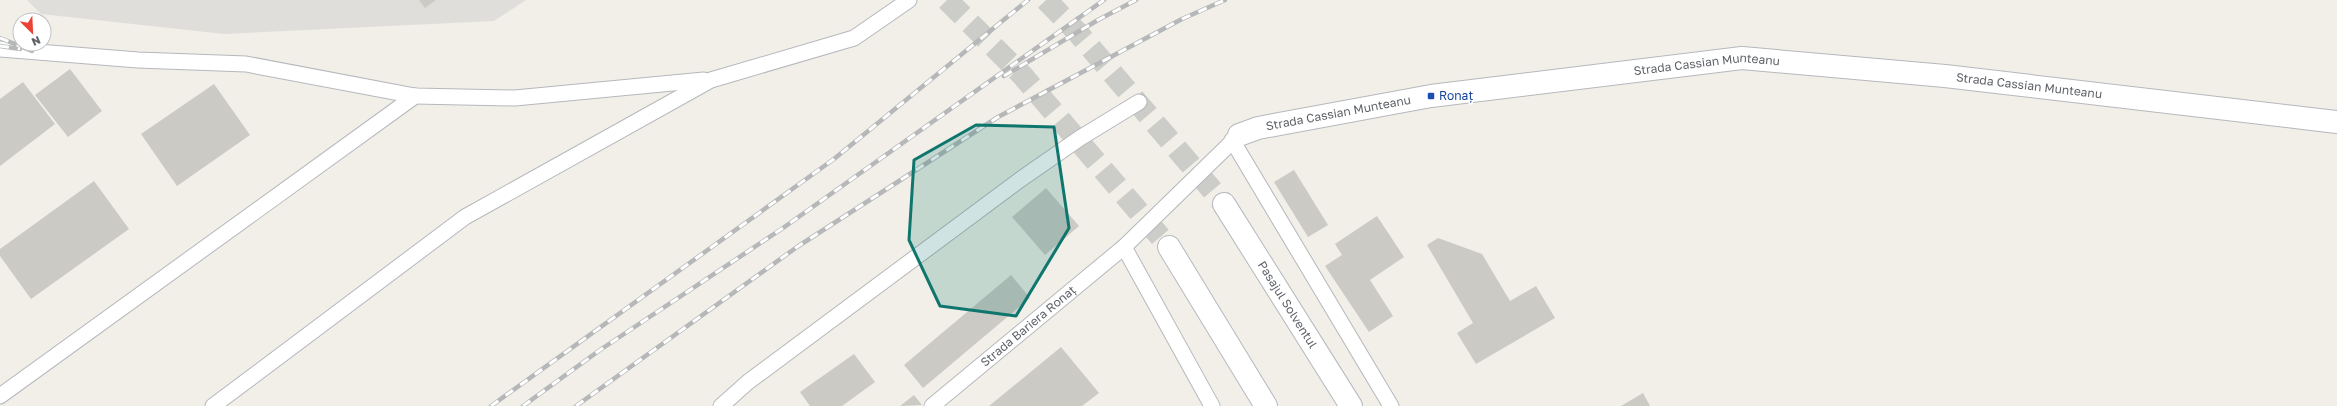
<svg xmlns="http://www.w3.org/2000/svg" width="2337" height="406" font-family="'Golos Text',sans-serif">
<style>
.industrial{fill:#e0deda}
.building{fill:#cccac5}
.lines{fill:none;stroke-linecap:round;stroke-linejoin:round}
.secondary-tunnel{stroke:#ccccc8;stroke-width:22;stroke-dasharray:22 11;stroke-linecap:butt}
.service-casing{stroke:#b5b8bc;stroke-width:17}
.minor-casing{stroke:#b5b8bc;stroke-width:24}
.secondary-casing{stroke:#b6babf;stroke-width:24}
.service{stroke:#fff;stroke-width:15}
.minor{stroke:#fff;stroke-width:22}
.secondary{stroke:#fff;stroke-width:22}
.rail-casing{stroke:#b6b7b8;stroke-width:4.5}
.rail{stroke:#fff;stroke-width:3;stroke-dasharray:9;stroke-linecap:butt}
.marked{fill:#0f766e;fill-opacity:0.2;stroke:#0f766e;stroke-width:3;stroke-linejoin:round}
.transit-dot{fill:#1a4fb4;stroke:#fff;stroke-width:1.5}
.labels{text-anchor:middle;stroke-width:3.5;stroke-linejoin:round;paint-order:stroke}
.street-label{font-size:12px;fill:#5f6368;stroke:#fff}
.transit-label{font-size:12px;fill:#164399;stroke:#fff;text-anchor:start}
</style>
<rect width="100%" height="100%" fill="#f1efe8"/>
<path class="industrial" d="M27,0H526L494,21L224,34L41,14Z"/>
<g class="building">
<path d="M419,0H436L425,8Z"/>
<path d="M70,69L102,111L68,137L35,95Z"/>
<path d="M23,82L55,124L0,166V99Z"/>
<path d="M214,84L250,135L177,186L141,134Z"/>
<path d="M1294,170L1328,225L1308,237L1274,182Z"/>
<path d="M94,181L129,229L31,299L0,256V249Z"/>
<path d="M1046,188L1079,226L1045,255L1012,217Z"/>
<path d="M1377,216L1404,257L1370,280L1393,316L1369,332L1325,266L1342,255L1335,244Z"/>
<path d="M1438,238L1482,254L1510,301L1536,286L1555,318L1476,364L1457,333L1473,323L1427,245Z"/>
<path d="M1011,275L1030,298L923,388L904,365Z"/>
<path d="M1061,347L1099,393L1082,406H989Z"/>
<path d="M854,354L875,382L842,406H810L800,392Z"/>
<path d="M1643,393L1650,406H1621Z"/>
<path d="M914,395L922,405L900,406Z"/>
</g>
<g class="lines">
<g class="secondary-tunnel">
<path d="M947,0L1022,75L1169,247"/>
<path d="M1046,0L1078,33L1224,204"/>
</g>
<g class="service-casing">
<g id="service">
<path d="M0,49L138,60L246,64L415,96L515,98L704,80"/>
<path d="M1232,140L1391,406"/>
<path d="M1124,247L1212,406"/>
<path d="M0,396L415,96"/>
<path d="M213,406L465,217L711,80L854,38L909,0"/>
<path d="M721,406L748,382L1021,179L1080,138L1139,102"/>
<path id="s1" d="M932,406L1124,247L1239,135"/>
</g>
</g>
<g class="minor-casing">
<g id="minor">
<path id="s2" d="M1239,135L1258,128L1431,96L1742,58L1945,76L2337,122"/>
</g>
</g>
<g class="secondary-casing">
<g id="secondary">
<path id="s3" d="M1224,204L1351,406"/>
<path d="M1169,247L1266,406"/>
</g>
</g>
<use href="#service" class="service"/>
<use href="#minor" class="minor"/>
<use href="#secondary" class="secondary"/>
<g class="rail-casing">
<g id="rail">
<path d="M0,38L32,51"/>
<path d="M0,46L20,49"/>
<path d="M1004,76L1098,20L1136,0"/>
<path d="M491,406L834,159L1028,0"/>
<path d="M523,406L600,350L783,228L1104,0"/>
<path d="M576,406L797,247L998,117L1182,19L1225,0"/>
</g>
</g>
<use href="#rail" class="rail"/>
</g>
<path class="marked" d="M976,125L1054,127L1069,228L1016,316L940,306L909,240L914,160Z"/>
<rect class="transit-dot" x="1427" y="92" width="8" height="8" rx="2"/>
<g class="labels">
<g class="street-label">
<text dy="4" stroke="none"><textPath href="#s2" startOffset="474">Strada Cassian Munteanu</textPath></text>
<text dy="4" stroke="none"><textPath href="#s2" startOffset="798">Strada Cassian Munteanu</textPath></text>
<text dy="4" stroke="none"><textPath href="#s2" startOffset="102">Strada Cassian Munteanu</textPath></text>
<text dy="4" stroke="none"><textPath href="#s3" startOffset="119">Pasajul Solventul</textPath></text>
<text dy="4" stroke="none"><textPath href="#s1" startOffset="125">Strada Bariera Ronaț</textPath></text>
</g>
<g class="transit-label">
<text x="1439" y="100">Ronaț</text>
</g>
</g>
<g transform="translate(32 32) rotate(156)"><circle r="19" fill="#ffffff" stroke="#bfc1c3"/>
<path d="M0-3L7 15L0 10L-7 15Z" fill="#ea4335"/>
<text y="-6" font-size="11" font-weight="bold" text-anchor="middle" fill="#5f6368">N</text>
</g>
</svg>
